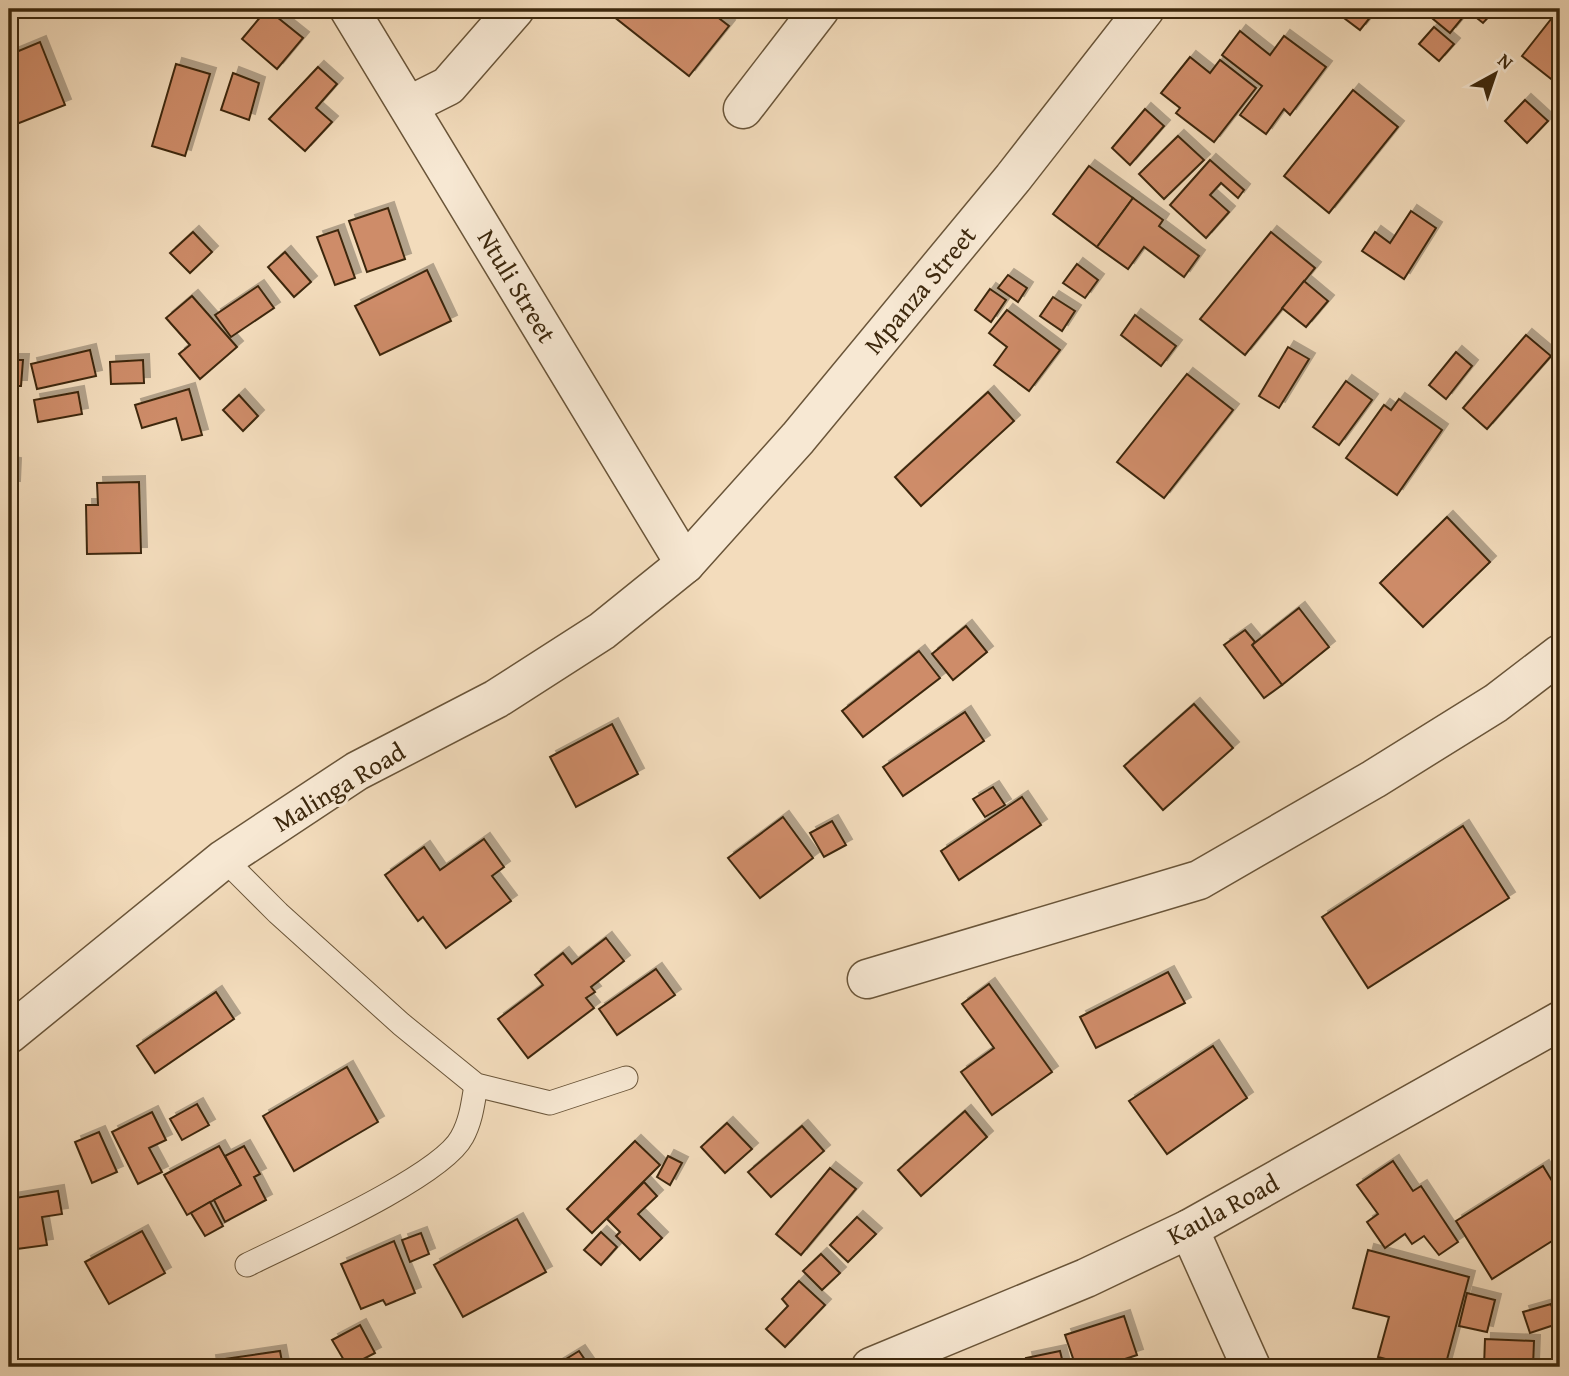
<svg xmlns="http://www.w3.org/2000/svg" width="1569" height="1376" font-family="'Gentium Book Plus',serif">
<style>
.building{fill:#ce8c69;stroke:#3d280d;stroke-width:2;filter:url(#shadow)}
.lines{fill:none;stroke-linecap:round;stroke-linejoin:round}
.service-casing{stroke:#6a5539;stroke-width:25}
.minor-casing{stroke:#6a5539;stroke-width:41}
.service{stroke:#f7e8d3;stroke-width:23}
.minor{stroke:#f7e8d3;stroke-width:38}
.labels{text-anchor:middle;stroke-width:6;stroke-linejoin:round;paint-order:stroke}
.street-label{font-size:26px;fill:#3d280d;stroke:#f7e8d3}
</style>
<defs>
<filter id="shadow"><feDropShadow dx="6" dy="-6" stdDeviation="0" flood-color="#0004"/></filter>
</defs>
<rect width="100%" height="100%" fill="#f3dcbc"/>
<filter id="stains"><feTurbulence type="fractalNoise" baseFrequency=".00286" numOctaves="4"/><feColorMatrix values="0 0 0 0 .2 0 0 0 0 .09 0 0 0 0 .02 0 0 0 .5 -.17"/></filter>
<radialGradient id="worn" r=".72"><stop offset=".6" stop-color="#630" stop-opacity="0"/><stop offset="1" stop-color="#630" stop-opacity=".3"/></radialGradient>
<g class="building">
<path d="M267,9L303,38L277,69L242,39Z"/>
<path d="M619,9H707L729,26L689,76L613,16Z"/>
<path d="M1332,9H1377L1360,30Z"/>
<path d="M1421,9H1496L1483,23L1468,11L1450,33Z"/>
<path d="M1559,9H1560V86L1522,56Z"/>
<path d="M1434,27L1454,44L1439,61L1419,44Z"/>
<path d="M1240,31L1270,55L1284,36L1326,67L1290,115L1284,109L1266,134L1240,115L1262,86L1222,55Z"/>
<path d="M40,42L65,105L9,127V55Z"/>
<path d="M1190,57L1210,73L1220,60L1256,88L1214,142L1176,113L1180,108L1161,93Z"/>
<path d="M176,64L210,74L185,156L152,146Z"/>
<path d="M318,67L337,84L316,108L332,122L305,151L269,119Z"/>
<path d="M233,73L259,83L249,120L221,110Z"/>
<path d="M1353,90L1398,127L1329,213L1284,176Z"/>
<path d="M1525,100L1548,121L1527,143L1505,121Z"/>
<path d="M1145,109L1164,126L1130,165L1112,148Z"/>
<path d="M1178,136L1204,160L1164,199L1139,174Z"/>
<path d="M1210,160L1244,190L1238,198L1221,183L1210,195L1229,212L1206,238L1170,205Z"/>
<path d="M1089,166L1133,198L1097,247L1053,214Z"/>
<path d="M1133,198L1163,220L1159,226L1199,256L1184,277L1144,247L1128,269L1097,247Z"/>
<path d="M388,208L405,259L367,272L349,221Z"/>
<path d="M1411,211L1436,228L1404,279L1362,251L1375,232L1390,243Z"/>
<path d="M338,230L355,278L335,285L317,237Z"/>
<path d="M193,232L212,252L190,273L170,253Z"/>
<path d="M1271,232L1315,268L1245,355L1200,319Z"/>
<path d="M285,252L311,282L294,297L268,267Z"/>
<path d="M1077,264L1098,280L1085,298L1063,283Z"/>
<path d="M427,270L451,321L380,355L355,306Z"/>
<path d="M1008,275L1027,288L1018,302L998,288Z"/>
<path d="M1304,281L1328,301L1306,327L1282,308Z"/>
<path d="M258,286L274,308L231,337L215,315Z"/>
<path d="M990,289L1006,300L991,322L975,310Z"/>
<path d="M192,296L237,347L200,379L179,354L190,345L166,318Z"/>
<path d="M1053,297L1075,311L1062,331L1040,316Z"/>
<path d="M1007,310L1060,350L1029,391L994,365L1007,347L989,333Z"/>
<path d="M1135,315L1176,346L1161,366L1121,335Z"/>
<path d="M1526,335L1551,356L1487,429L1463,408Z"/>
<path d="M1288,347L1309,359L1279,408L1259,396Z"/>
<path d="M90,350L96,376L37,389L31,364Z"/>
<path d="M1456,352L1472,366L1446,399L1429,385Z"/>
<path d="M9,360H23L21,386H9Z"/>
<path d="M143,360L144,383L111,384L110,362Z"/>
<path d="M1187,374L1233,410L1164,498L1117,462Z"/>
<path d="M1346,381L1372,400L1339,445L1313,427Z"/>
<path d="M189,389L202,435L182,440L176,418L142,428L135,405Z"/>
<path d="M78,392L82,414L38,422L34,400Z"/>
<path d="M988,392L1014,421L921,506L895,477Z"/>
<path d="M239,395L258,416L243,431L223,410Z"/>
<path d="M1399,399L1442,430L1397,495L1346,458L1384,405L1391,410Z"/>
<path d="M9,463L15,464L14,487H9Z"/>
<path d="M139,482L141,553L87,554L86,505H98L97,483Z"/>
<path d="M1447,517L1490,562L1423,627L1380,583Z"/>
<path d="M1299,608L1329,647L1282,685L1252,645Z"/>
<path d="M966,626L987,652L953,680L932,654Z"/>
<path d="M1245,630L1255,642L1252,645L1282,685L1264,698L1224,645Z"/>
<path d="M919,651L940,678L863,737L842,711Z"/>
<path d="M1194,704L1233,748L1163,810L1124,766Z"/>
<path d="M965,712L984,741L903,796L883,767Z"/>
<path d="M612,724L638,774L576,807L550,757Z"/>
<path d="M993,787L1005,805L985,817L973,799Z"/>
<path d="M1022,797L1041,825L959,880L941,851Z"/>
<path d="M783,817L813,858L760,898L728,858Z"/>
<path d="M832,821L846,845L824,857L810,833Z"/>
<path d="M1463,826L1509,898L1368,988L1322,917Z"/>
<path d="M484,839L504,867L492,876L511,901L446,948L423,917L418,921L385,875L424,847L440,870Z"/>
<path d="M606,938L624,961L591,987L595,992L586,998L594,1008L528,1058L498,1019L543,985L535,975L563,953L572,964Z"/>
<path d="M656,969L675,995L617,1035L599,1009Z"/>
<path d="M1168,972L1185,1003L1096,1048L1080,1017Z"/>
<path d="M989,984L1052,1072L992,1115L961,1072L994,1048L962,1004Z"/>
<path d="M216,992L234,1019L155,1073L137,1046Z"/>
<path d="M1213,1046L1247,1098L1167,1154L1129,1101Z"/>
<path d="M347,1067L378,1122L294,1171L263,1116Z"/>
<path d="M197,1104L209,1125L182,1140L170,1119Z"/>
<path d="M965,1111L987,1137L921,1196L898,1170Z"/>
<path d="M152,1112L166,1140L149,1148L162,1172L138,1184L112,1132Z"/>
<path d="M727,1123L752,1149L725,1173L701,1147Z"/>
<path d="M802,1126L824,1151L771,1197L748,1172Z"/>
<path d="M99,1132L117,1172L92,1183L75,1142Z"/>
<path d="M635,1141L660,1165L592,1233L567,1209Z"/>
<path d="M219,1146L241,1185L187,1215L164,1175Z"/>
<path d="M244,1146L260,1174L254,1177L266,1200L225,1222L214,1200L241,1185L225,1156Z"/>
<path d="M668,1156L682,1163L670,1185L657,1177Z"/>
<path d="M1393,1161L1413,1191L1421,1186L1458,1242L1439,1255L1424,1236L1412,1244L1405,1234L1385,1248L1367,1222L1378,1214L1357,1185Z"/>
<path d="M1543,1166L1560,1194V1236L1492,1279L1456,1221Z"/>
<path d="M830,1168L856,1189L801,1255L776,1234Z"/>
<path d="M644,1182L657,1196L638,1214L662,1238L640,1260L616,1236L620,1232L607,1219Z"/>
<path d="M58,1191L62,1214L42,1217L47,1245L9,1250V1199Z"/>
<path d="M210,1202L223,1226L205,1236L191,1213Z"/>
<path d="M857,1217L876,1234L848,1262L830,1245Z"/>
<path d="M517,1219L546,1272L463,1317L434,1265Z"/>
<path d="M142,1231L165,1273L109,1304L85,1262Z"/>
<path d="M601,1232L617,1247L601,1265L584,1250Z"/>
<path d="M421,1233L429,1254L410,1262L402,1240Z"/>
<path d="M394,1241L415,1293L386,1305L383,1300L361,1309L341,1264Z"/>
<path d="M1368,1250L1469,1277L1445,1367H1416L1378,1357L1389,1317L1353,1308Z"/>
<path d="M821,1254L840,1273L822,1290L803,1271Z"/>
<path d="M799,1281L825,1305L785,1347L766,1329L788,1306L782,1299Z"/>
<path d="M1467,1293L1495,1300L1487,1332L1459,1326Z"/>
<path d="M1551,1304L1557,1324L1530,1333L1523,1312Z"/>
<path d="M1124,1316L1137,1355L1101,1367H1076L1065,1335Z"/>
<path d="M360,1325L375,1353L348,1367L332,1340Z"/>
<path d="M1485,1339L1534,1341L1533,1367H1484Z"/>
<path d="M280,1351L283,1367H211L210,1361Z"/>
<path d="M579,1351L590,1367H553Z"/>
<path d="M1060,1351L1064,1367H1028L1026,1358Z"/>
</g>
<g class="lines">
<g class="service-casing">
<g id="service">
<path d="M224,859L278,913L401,1024L476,1085L550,1103L626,1078"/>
<path d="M247,1265C293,1242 441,1177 462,1137C471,1121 473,1103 476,1085"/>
</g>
</g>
<g class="minor-casing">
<g id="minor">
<path d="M349,9L685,564"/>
<path d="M410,105L448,86L515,9"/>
<path d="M743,109L820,9"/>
<path d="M867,979L1199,880L1374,779L1496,703L1560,654"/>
<path d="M9,1034L224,859L357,771L496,699L602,631L685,564L798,438L1013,178L1145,9"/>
<path d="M1189,1229L1251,1367"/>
<path d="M871,1367L1086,1278L1189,1229L1560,1021"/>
</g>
</g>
<use href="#service" class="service"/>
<use href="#minor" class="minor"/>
</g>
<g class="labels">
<g class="street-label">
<text transform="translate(517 286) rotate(59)" y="9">Ntuli Street</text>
<text transform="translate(920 290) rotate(-50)" y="9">Mpanza Street</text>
<text transform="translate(339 787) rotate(-31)" y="9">Malinga Road</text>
<text transform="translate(1223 1209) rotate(-28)" y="9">Kaula Road</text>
</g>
</g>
<rect width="1569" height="1376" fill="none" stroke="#f3dcbc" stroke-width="35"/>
<rect x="10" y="10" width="1548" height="1355" fill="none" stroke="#3d280d" stroke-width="3.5"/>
<rect x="18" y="18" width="1534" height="1341" fill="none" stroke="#3d280d" stroke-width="2"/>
<g transform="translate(1495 74) rotate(40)" stroke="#f7e8d3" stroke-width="5" paint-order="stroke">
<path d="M0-5L12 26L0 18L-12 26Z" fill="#3d280d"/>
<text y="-10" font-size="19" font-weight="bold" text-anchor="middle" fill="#3d280d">N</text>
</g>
<rect width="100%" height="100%" filter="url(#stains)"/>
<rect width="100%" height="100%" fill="url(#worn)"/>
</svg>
